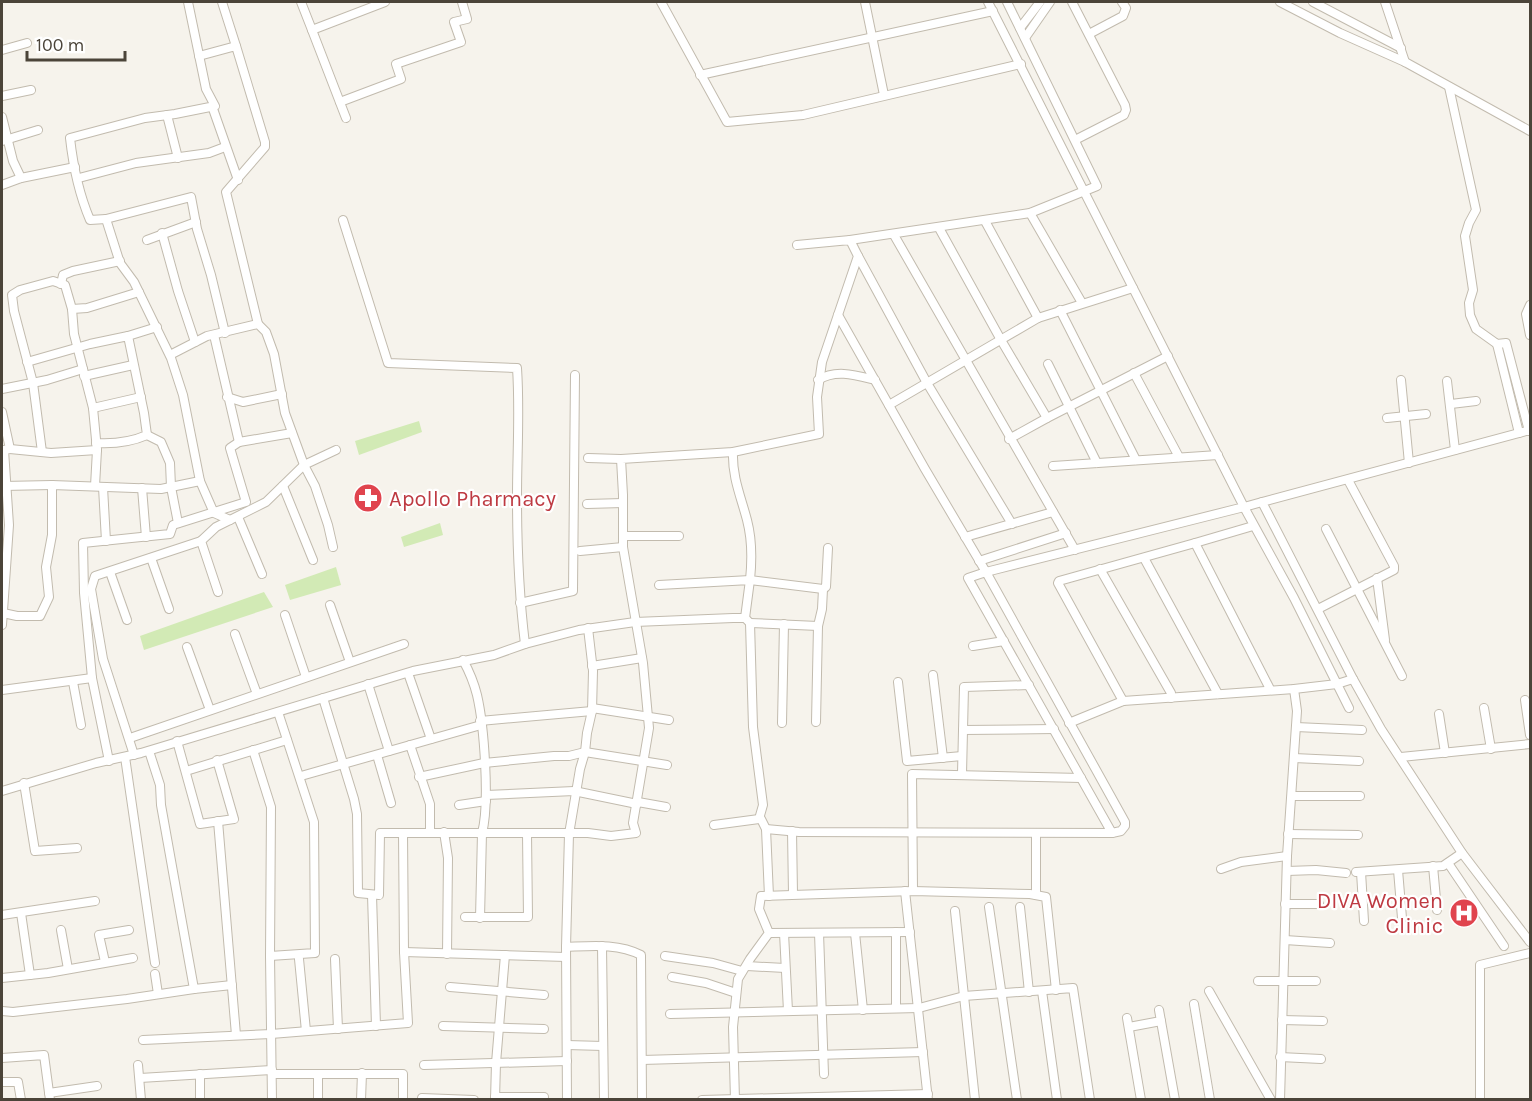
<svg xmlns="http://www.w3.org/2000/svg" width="1532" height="1101" font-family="Karla,sans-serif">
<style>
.green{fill:#d2eab5}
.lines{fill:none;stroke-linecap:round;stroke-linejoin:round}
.minor-casing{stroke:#c2bbae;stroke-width:10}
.minor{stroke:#fff;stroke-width:8}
.labels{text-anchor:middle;stroke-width:4.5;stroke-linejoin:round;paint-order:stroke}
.health-label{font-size:22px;fill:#be3a42;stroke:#fff;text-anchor:start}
</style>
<rect width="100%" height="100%" fill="#f6f3ec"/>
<g class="green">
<path d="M419,421L422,432L359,455L355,441Z"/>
<path d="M440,523L443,535L404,547L401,537Z"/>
<path d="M336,567L341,585L290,600L285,585Z"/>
<path d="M264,592L273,607L144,650L140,636Z"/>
</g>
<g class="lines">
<g class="minor-casing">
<g id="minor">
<path d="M188,2L206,89L215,106L175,114L145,118L70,138C73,165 79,194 90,220L106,219L120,263L134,282L171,358L183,395L200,481L214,513L230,520"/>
<path d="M222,2L236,46"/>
<path d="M301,2L312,30"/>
<path d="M661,2L727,122L803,115L1021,64"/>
<path d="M865,2L884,95"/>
<path d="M1072,2L1125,105L1126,110L1124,115L1075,140"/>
<path d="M1280,2L1340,33L1405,62"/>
<path d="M1313,2L1401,48"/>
<path d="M1385,2L1405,62L1530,131"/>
<path d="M1020,28L1040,2"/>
<path d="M1089,34L1123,16L1126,8L1122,2"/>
<path d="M1025,38L1050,2"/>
<path d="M2,50L27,43"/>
<path d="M199,56L236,46L265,142V147L226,192L258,324"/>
<path d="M700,75L993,11"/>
<path d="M1449,87L1476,210L1469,223L1465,236L1473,290L1469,303L1470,315L1476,329L1497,344L1506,343L1529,431"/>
<path d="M2,96L31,90"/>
<path d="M340,102L401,79L396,64L461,42L454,22L467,19L462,2"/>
<path d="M212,106L238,180"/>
<path d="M167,115L178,158"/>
<path d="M2,117L13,161L21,178"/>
<path d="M346,118L312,30L385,2"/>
<path d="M2,141L38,130"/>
<path d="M79,178L136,163L209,153L225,147"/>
<path d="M2,185L21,178L75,167"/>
<path d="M1030,213L1082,303"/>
<path d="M106,219L191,197L197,229L211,275L225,333"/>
<path d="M343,220L388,363L517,368C520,411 517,453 517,497C517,546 519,595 525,644"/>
<path d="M939,228L1001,340L1047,418L1009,439"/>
<path d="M162,233L178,291L195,342"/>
<path d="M894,235L1075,550"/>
<path d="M147,240L196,222"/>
<path d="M850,240L1030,213L1097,186L1007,2"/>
<path d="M858,256L927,383L1012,524"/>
<path d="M61,284L63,275L73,271L120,261"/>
<path d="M1530,305L1526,314L1530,335"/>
<path d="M72,309L87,308L139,292"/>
<path d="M1060,310L1136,460"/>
<path d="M838,315L925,469L986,572L968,578L1112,833L1121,831L1125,826V822L986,572L1244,507L988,2"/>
<path d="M1038,318L1133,288"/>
<path d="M214,335L239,442"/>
<path d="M128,336L157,327"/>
<path d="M1497,344L1519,433"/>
<path d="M170,355L207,336L258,324L266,332L274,354L285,413L304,465L315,486L328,525L333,547"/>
<path d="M27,362L90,344L128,336L144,413L147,435C131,442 113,444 96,443"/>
<path d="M1048,364L1097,463"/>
<path d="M1134,373L1179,457"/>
<path d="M84,376L133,365"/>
<path d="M818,380C836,369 855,375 875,380"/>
<path d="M1401,380L1409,463"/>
<path d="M1447,381L1455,450"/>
<path d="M2,389L47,380L83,369"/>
<path d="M227,397L243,402L282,394"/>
<path d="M1451,404L1476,401"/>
<path d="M889,405L1038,318L985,221"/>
<path d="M93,408L141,397"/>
<path d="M2,412L10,449L4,450L9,525L2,625"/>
<path d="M1047,418L1168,356"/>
<path d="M1387,418L1426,414"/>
<path d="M1530,430L1262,502L1353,679L1381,729L1462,853L1530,942"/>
<path d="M147,435L161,442L170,463L171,487L178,523"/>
<path d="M10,449L51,453L97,450"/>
<path d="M42,452L33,383L14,311L12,295L20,290L53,281L65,285L72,309L74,334L93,408L97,450L95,486"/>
<path d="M733,452C732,477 741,497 747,520C752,539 752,561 750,580L823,589L826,587L828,548"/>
<path d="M588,458L621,459"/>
<path d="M1053,466L1218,455"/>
<path d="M3,486L52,485"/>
<path d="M283,486L313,560"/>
<path d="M103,487L106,541"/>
<path d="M142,488L146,537"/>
<path d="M1262,502L1244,507L1294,598L1349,708"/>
<path d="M587,504L623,503"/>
<path d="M238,517L262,574"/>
<path d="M1326,529L1402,676"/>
<path d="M624,536H679"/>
<path d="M965,537L1053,512"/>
<path d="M1195,543L1253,526"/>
<path d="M580,551L623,547"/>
<path d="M151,558L169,609"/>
<path d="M1144,558L1218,694"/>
<path d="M979,561L1066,533"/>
<path d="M1100,569L1171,693V698"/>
<path d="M110,572L127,620"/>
<path d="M1377,578L1385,640"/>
<path d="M659,585L750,580L745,618"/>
<path d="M218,592L201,541L216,527L266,502L304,465L336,450"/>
<path d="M520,603L573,591L575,375"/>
<path d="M330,605L350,662"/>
<path d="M1318,609L1394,570V566L1348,480"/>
<path d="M3,613L17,616H40L49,597L46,567L52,535V485L161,489L200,481"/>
<path d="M285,615L306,677"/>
<path d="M750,623L818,626"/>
<path d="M235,634L257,694"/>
<path d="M973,646L1004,641"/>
<path d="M187,647L210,710"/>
<path d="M463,660C469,671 474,683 477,695C484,725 490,803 482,833L480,918"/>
<path d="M592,666L642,658"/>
<path d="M408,673L431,739"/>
<path d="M933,675L943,758"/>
<path d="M73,682L81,725"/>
<path d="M898,682L907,761L962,756"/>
<path d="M368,684L389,751"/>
<path d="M2,690L92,678"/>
<path d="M323,698L354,799L357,814L358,893L379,895L380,833H588L611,836L636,833L633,823L649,728L643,663L623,547V495L621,459L733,452L819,434L817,397L822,362L858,256L850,240L797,245"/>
<path d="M1525,700L1530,735"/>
<path d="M1123,701L1058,583L1059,581L1195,543L1270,689"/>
<path d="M592,708L669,720"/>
<path d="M1484,708L1491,749"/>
<path d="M1439,714L1445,753"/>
<path d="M480,721L592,711"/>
<path d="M816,722L818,626L822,609L823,589"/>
<path d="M782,723L784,624"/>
<path d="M1069,723L1123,701L1294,689L1337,684L1353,679"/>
<path d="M1296,727L1362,730"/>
<path d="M963,730L1054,729"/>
<path d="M130,738L404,644"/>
<path d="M177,741L200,824L234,819L217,760"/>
<path d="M410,745L430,804V833"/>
<path d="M253,750L271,807L270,956L272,1100"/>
<path d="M149,751L160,785L161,805L194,989L232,985"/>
<path d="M134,755L103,659L91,589L95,576L201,541"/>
<path d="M377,755L391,803"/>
<path d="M125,757L155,963"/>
<path d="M1401,757L1530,744"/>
<path d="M1294,758L1359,761"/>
<path d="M109,761L92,678L84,593L83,543L170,534L173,525L246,502L230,448L239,442L292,433"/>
<path d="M186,771L287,740"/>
<path d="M962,774L964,687L1029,685"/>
<path d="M301,776L481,725"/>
<path d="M419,777L484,763L554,756H569L585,752L667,765"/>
<path d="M24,783L35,851L77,848"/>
<path d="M2,791L96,763L141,753L413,671L494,655L525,644L579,630L635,622L733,618H745L750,623L753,727L763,805L759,819"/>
<path d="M486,795L574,791L637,804"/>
<path d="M1292,796H1360"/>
<path d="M638,802L666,807"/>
<path d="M459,805L486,801"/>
<path d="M759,819H761L766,829L769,896"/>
<path d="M218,821L236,1035"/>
<path d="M714,825L759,819"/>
<path d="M766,829L799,832L1112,833"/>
<path d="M792,831L793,894"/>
<path d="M444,832L448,858L447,954"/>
<path d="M1036,833V895"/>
<path d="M1288,834L1358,835"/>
<path d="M1448,863L1504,946"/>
<path d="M1433,866L1437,910"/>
<path d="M1221,869L1241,862L1287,856"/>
<path d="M1398,870L1402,918"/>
<path d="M1287,871L1316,870L1346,873"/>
<path d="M1356,872L1443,866L1462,853"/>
<path d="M1361,872L1364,921"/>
<path d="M905,891L928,1100"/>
<path d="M913,891L912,774L1081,778"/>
<path d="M372,895L376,1026"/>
<path d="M1285,904H1319"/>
<path d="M989,907L1017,1100"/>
<path d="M1020,907L1029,992"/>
<path d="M955,911L975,1100"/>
<path d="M21,913L30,975"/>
<path d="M2,915L95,901"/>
<path d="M465,917H528L527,834"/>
<path d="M61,930L68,969"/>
<path d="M896,932V1008"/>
<path d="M769,933L910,932"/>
<path d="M784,933L788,1011"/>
<path d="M819,933L824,1074"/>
<path d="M855,933L863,1010"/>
<path d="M1285,940L1330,943"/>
<path d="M602,946L604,1100"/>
<path d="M566,947C591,946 618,943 641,955L642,1100"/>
<path d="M404,952L566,957"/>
<path d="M270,956L315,953L314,822L278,712"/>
<path d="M665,956L713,963L742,971"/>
<path d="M299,959L306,1031"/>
<path d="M335,959L338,1029"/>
<path d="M105,962L99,935L129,930"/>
<path d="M747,966L785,968"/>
<path d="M155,974L158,994"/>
<path d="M672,977L706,983L736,993"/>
<path d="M2,978L48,973L133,958"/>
<path d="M1258,981H1316"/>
<path d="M450,987L544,995"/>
<path d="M1042,991L1057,1100"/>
<path d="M1209,991L1271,1100"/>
<path d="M1194,1004L1210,1100"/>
<path d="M1159,1010L1175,1100"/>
<path d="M2,1011L13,1012L127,999L194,989"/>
<path d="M670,1014L919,1008L964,996L1073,988L1090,1100"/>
<path d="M1127,1018L1141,1100"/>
<path d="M1282,1020L1323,1021"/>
<path d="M443,1026L544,1029"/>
<path d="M1129,1027L1161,1021"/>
<path d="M143,1040L271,1034L408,1023L404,952L403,833"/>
<path d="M567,1045L603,1046"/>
<path d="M1280,1057L1321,1059"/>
<path d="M2,1058L44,1055L50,1100"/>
<path d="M642,1060L923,1052"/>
<path d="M138,1065L141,1100"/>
<path d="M424,1065L567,1061"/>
<path d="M272,1074H403V1100"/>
<path d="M318,1074V1100"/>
<path d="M140,1078L272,1070"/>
<path d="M2,1082H18L21,1100"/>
<path d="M49,1093L97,1086"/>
<path d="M495,1097H544"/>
<path d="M422,1098L474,1100"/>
<path d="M200,1100V1074"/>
<path d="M361,1100L362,1073"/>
<path d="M495,1100L496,1063L505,955"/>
<path d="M567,1100L566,947L569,834L580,769L585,752L587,733L592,711L593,671L588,628"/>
<path d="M702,1100L928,1094"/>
<path d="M735,1100L733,1027L738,979L750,959L769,933L759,909L761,896L913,891L1030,894L1046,897L1056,990"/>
<path d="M1280,1100L1287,856L1297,711L1294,689"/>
<path d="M1480,1100V965L1530,953"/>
</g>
</g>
<use href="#minor" class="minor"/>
</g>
<defs>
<g id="pharmacy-disc" transform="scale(1.5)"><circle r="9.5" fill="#e0444e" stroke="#fff"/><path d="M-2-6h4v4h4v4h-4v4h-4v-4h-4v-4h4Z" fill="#fff"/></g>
<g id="hospital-disc" transform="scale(1.5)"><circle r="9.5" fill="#e0444e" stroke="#fff"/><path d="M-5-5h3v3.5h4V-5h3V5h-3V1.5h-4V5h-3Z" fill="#fff"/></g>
</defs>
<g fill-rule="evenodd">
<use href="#pharmacy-disc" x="368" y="498"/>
<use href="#hospital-disc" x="1464" y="913"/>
</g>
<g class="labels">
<g class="health-label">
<text x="389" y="506">Apollo Pharmacy</text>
<text x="1443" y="908" text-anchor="end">DIVA Women<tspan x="1443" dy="25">Clinic</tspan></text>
</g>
</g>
<rect width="1532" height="1101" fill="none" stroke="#4b4439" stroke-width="6"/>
<path d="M27 51v9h98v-9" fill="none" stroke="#4b4439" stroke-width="3"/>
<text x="36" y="51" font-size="18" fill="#4b4439" stroke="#ffffff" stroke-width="4.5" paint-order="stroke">100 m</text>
</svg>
